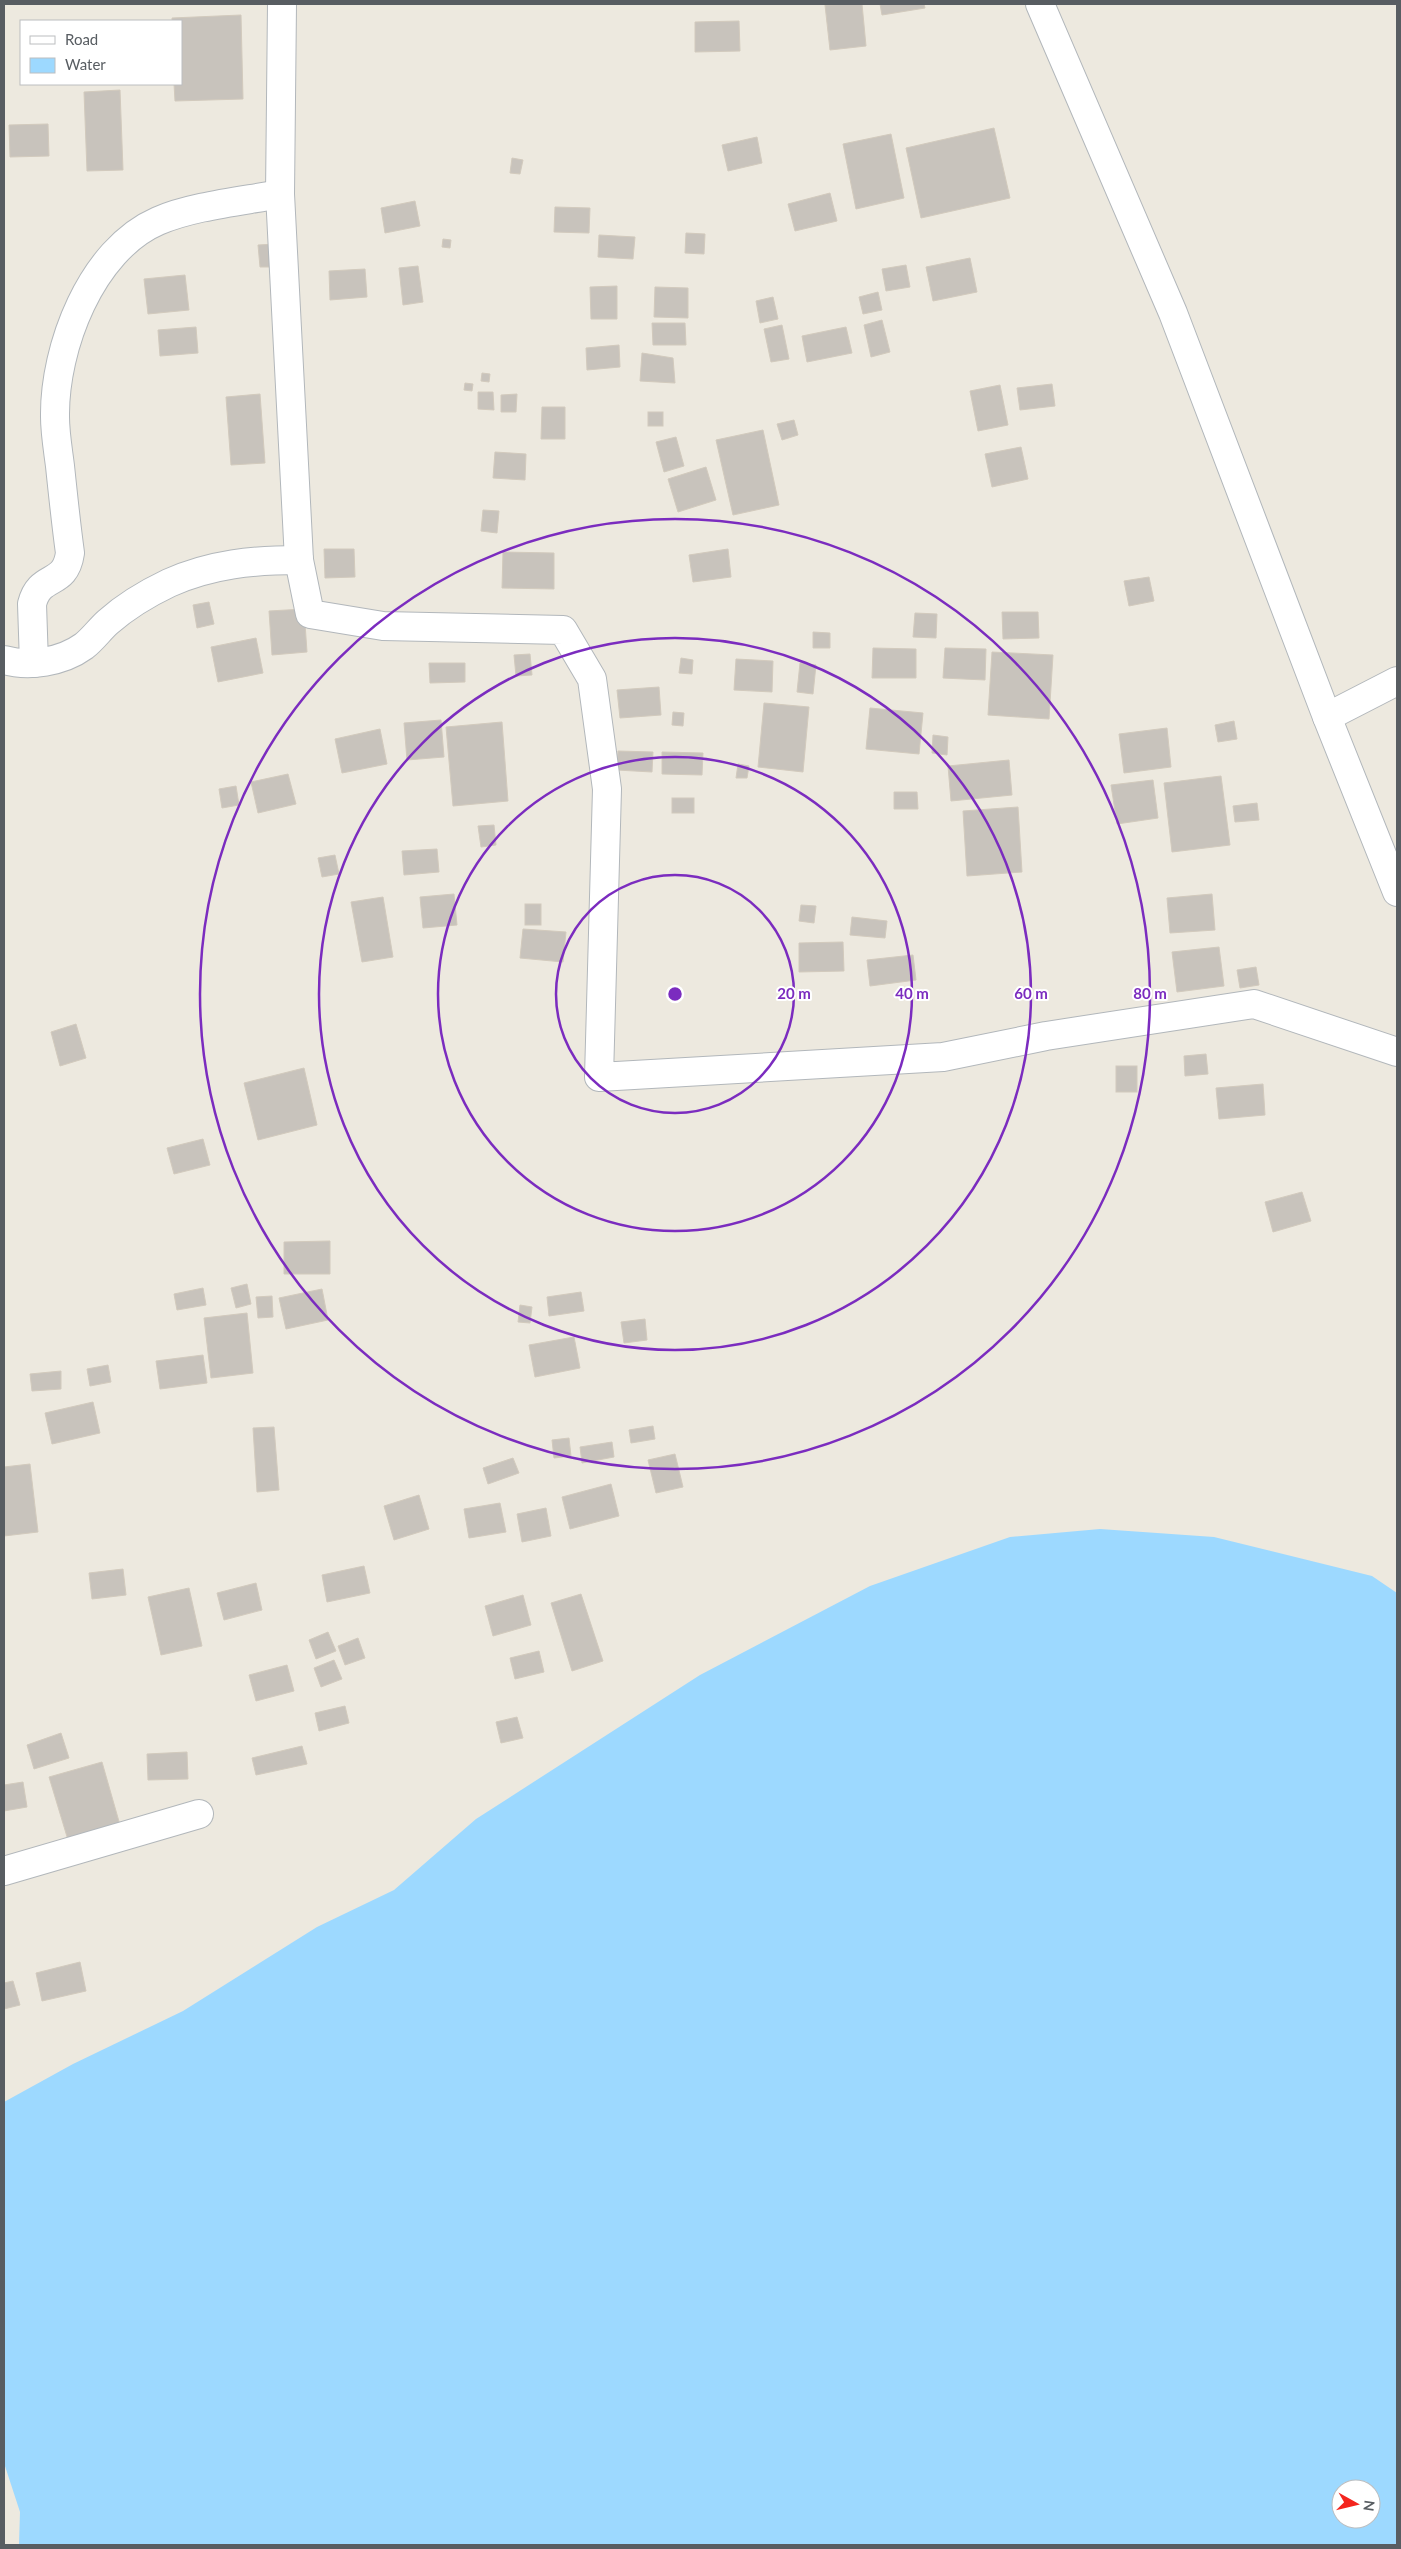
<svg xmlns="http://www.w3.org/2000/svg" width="1401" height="2549" font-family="Lato,sans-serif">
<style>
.water{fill:#9dd9ff;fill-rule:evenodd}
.building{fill:#c8c3bc;stroke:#d2cabd}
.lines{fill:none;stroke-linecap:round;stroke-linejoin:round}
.street-casing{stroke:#b2b7bb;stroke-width:30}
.street{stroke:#fff;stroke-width:28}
.ring{fill:none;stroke:#7b2cbf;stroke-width:2.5}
.centre{fill:#7b2cbf;stroke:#fff;stroke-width:2.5}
.ring-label{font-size:15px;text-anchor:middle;font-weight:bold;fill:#7b2cbf;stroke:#fff;stroke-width:4;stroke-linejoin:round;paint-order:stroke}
</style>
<rect width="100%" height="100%" fill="#ede9df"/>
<path class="water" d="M1100,1529L1214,1537L1372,1576L1397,1593V2545H19L20,2512L4,2463V2102L73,2064L183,2011L317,1927L394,1890L476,1819L700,1675L870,1586L1010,1537ZM1341,2489H1371V2519H1341Z"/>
<g class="building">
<path d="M862,4L866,46L830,50L825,5Z"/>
<path d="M880,4H924L925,8L882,15Z"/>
<path d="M241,15L243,99L175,101L174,84H181V21H172V18Z"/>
<path d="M739,21L740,51L695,52V22Z"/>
<path d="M120,90L123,170L87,171L84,92Z"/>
<path d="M48,124L49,156L10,157L9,125Z"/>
<path d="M994,128L1010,198L921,218L906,148Z"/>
<path d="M891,134L904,198L856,209L843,144Z"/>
<path d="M757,137L762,163L728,171L722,145Z"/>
<path d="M512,158L523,160L520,174L510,173Z"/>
<path d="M830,193L837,221L795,231L788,204Z"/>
<path d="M415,201L420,226L385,233L381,208Z"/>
<path d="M555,207L590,208L589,233L554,232Z"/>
<path d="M686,233L705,234L704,254L685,253Z"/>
<path d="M599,235L635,237L633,259L598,257Z"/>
<path d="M443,239L451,240L450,248L442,247Z"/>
<path d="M275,244L277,267H260L258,245Z"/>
<path d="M970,258L977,292L933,301L926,267Z"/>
<path d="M906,265L910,287L886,291L882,269Z"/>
<path d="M418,266L423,302L403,305L399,268Z"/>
<path d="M365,269L367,297L330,300L329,271Z"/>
<path d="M185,275L189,310L148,314L144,279Z"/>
<path d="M617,286V319H591L590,287Z"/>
<path d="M655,287L688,288V318L654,317Z"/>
<path d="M878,292L882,310L863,314L859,297Z"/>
<path d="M773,297L778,319L760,323L756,301Z"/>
<path d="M882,320L890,352L871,357L864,325Z"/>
<path d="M652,323H685L686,345H653Z"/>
<path d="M782,325L789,359L771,362L764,329Z"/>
<path d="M196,327L198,353L160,356L158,330Z"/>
<path d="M846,327L852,353L807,362L802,336Z"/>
<path d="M619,345L620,367L587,370L586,348Z"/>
<path d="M642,353L673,358L675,383L640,381Z"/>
<path d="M482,373L490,374L489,382L481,381Z"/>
<path d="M465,383L473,384L472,391L464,390Z"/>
<path d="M1052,384L1055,406L1020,410L1017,388Z"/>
<path d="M1000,385L1008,425L978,431L970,391Z"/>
<path d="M478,392H493L494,410L478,409Z"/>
<path d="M260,394L265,463L231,465L226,397Z"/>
<path d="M517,394L516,412H501V395Z"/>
<path d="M542,407H565V439H541Z"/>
<rect x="648" y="412" width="15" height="14"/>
<path d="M794,420L798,435L782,440L777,424Z"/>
<path d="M763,430L779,505L733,515L716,440Z"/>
<path d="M676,437L684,466L664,472L656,442Z"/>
<path d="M1021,447L1028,479L992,487L985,454Z"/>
<path d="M495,452L526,454L525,480L493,478Z"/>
<path d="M706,467L716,500L678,512L668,479Z"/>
<path d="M483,510L499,511L497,533L481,531Z"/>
<path d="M324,549H354L355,577L325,578Z"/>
<path d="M728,549L731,577L693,582L689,555Z"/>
<path d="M503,552L554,553V589L502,588Z"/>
<path d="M1149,577L1154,601L1129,606L1124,581Z"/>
<path d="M209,602L214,624L197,628L193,605Z"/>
<path d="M304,609L307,652L272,655L269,611Z"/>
<path d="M1002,612H1038L1039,638L1003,639Z"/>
<path d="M915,613L937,614L936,638L913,637Z"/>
<path d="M813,632L830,633V648H813Z"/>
<path d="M256,638L263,673L218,682L211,647Z"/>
<path d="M873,648L916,649V678H872Z"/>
<path d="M945,648L986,649L985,680L943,678Z"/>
<path d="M992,652L1053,655L1049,719L988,715Z"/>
<path d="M530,654L532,675L516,676L514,655Z"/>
<path d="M681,658L693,660L692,674L679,673Z"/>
<path d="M736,659L773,661L772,692L734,690Z"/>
<path d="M429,663H465V682L430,683Z"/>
<path d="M800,663L816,665L813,694L797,692Z"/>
<path d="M659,687L661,715L620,718L617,690Z"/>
<path d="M764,703L809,707L803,772L758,767Z"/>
<path d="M870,708L923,713L919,754L866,749Z"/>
<path d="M673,712L684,713L683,726L672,725Z"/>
<path d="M441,720L444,757L407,760L404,723Z"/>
<path d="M1234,721L1237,739L1218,742L1215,725Z"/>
<path d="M502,722L508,801L453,806L446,727Z"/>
<path d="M1167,728L1171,767L1124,773L1119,734Z"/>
<path d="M380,729L387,764L342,773L335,739Z"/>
<path d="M933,735L948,737L947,755L932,753Z"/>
<path d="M618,751L653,752L652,772L617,770Z"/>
<path d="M662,752L703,753L702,775L662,774Z"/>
<path d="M1009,760L1012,795L951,801L948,766Z"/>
<path d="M738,764L749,766L747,778H736Z"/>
<path d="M288,774L296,804L258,813L251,782Z"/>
<path d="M1221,776L1230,845L1172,852L1164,783Z"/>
<path d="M1153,780L1158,818L1117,824L1111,785Z"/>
<path d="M236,786L239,805L222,808L219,789Z"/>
<path d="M894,792H917L918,809H894Z"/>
<rect x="672" y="798" width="22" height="15"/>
<path d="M1257,803L1259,820L1235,822L1233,806Z"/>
<path d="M1018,807L1022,872L967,876L963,811Z"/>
<path d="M494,825L496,845L481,847L478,826Z"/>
<path d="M437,849L439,872L404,875L402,851Z"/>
<path d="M335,855L339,874L322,877L318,858Z"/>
<path d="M454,894L457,925L423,928L420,897Z"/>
<path d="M1212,894L1215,930L1170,933L1167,898Z"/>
<path d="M383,897L393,957L362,962L351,902Z"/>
<rect x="525" y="904" width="16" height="21"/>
<path d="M801,905L816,906L814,923L799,921Z"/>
<path d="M852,917L887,921L885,938L850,935Z"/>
<path d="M523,929L566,932L563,962L520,958Z"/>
<path d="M843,942L844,971L799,972V943Z"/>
<path d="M1219,947L1224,986L1177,992L1172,952Z"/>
<path d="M913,955L916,980L870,986L867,960Z"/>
<path d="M1256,967L1259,985L1240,988L1237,970Z"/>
<path d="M76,1024L86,1058L60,1066L51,1032Z"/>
<path d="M1206,1054L1208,1074L1185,1076L1184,1056Z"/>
<rect x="1116" y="1066" width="21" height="26"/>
<path d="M304,1068L317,1125L258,1140L244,1083Z"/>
<path d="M1263,1084L1265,1115L1219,1119L1216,1088Z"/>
<path d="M203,1139L210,1165L174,1174L167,1148Z"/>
<path d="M1302,1192L1311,1221L1273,1232L1265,1202Z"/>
<path d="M330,1241V1274H284V1242Z"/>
<path d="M247,1284L251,1304L236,1308L231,1288Z"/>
<path d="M203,1288L206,1305L177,1310L174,1294Z"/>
<path d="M322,1289L328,1320L286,1329L279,1298Z"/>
<path d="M581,1292L584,1311L549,1316L547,1297Z"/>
<path d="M272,1296L273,1317L258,1318L256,1297Z"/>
<path d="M520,1305L532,1307L530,1323L518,1322Z"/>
<path d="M247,1313L253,1373L211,1378L204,1318Z"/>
<path d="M645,1319L647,1340L624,1343L621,1322Z"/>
<path d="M574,1337L580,1368L535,1377L529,1345Z"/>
<path d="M203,1355L207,1383L160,1389L156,1361Z"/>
<path d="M108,1365L111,1382L90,1386L87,1369Z"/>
<path d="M61,1371V1389L32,1391L30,1374Z"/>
<path d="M93,1402L100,1433L52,1444L45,1413Z"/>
<path d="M653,1426L655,1439L631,1443L629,1430Z"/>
<path d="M274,1427L279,1490L257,1492L253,1428Z"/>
<path d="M569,1438L571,1456L554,1458L552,1440Z"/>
<path d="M612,1442L614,1457L582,1463L580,1447Z"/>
<path d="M675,1454L683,1487L656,1493L648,1460Z"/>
<path d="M513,1458L519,1473L488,1484L483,1468Z"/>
<path d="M30,1464L38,1532L4,1536V1467Z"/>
<path d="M611,1484L619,1516L570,1529L562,1497Z"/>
<path d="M419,1495L429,1529L394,1540L384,1506Z"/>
<path d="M500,1503L506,1532L469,1538L464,1509Z"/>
<path d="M546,1508L551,1536L522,1542L517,1514Z"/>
<path d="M364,1566L370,1593L327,1602L322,1575Z"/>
<path d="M123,1569L126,1595L92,1599L89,1573Z"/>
<path d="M256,1583L262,1610L224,1620L217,1593Z"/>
<path d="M189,1588L202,1646L161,1655L148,1597Z"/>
<path d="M581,1594L603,1661L572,1671L551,1603Z"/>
<path d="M523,1595L531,1625L493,1636L485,1606Z"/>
<path d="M328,1632L336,1651L316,1659L309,1640Z"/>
<path d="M358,1638L365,1658L345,1665L338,1646Z"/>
<path d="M539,1651L544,1672L515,1679L510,1658Z"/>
<path d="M334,1660L342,1679L321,1687L314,1668Z"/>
<path d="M287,1665L294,1691L256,1701L249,1675Z"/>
<path d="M345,1706L349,1723L319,1731L315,1713Z"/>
<path d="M517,1717L523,1738L501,1743L496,1722Z"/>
<path d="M61,1733L69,1758L34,1769L27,1745Z"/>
<path d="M302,1746L307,1764L256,1775L252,1758Z"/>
<path d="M187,1752L188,1779L148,1780L147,1754Z"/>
<path d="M102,1762L120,1825L68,1840L49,1777Z"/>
<path d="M23,1782L27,1807L4,1811V1785Z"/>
<path d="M80,1962L86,1991L42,2001L36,1973Z"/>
<path d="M13,1981L20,2005L4,2009V1983Z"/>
</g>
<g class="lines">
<g class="street-casing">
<g id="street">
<path d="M282,4L280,194L299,560L310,614L383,626L563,630L592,679L607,789L599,1077L943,1057L1046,1036L1254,1004L1397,1052"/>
<path d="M1040,4L1173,313L1327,717L1397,892"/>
<path d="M4,660C29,667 62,662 84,646C93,639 100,629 108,622C126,606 148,593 169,583C211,564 254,560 299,560"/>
<path d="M34,663L32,604C40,572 65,588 70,553C66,524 63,495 60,466C58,450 55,433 55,417C54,348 91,250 158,221C192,206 243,201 280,194"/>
<path d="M1327,717L1397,681"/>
<path d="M4,1871L199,1814"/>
</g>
</g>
<use href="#street" class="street"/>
</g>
<g class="ring">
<circle cx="675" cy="994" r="119"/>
<circle cx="675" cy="994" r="237"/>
<circle cx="675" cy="994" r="356"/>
<circle cx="675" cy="994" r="475"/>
</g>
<circle cx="675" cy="994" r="8" class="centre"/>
<g class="ring-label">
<text x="794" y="999">20 m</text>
<text x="912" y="999">40 m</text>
<text x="1031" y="999">60 m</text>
<text x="1150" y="999">80 m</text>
</g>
<rect width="1401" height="2549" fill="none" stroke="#585d62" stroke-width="10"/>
<rect x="20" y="20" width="162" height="65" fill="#ffffff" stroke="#bcbec0"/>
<rect x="30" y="36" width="25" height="8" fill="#ffffff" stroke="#bcbec0"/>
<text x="65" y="45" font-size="15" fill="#585d62">Road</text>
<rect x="30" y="58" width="25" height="15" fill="#9dd9ff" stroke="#bcbec0"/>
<text x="65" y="70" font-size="15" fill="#585d62">Water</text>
<g transform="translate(1356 2504) rotate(98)"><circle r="24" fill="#ffffff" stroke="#bcbec0"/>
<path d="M0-4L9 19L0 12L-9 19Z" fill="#f4251e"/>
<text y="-8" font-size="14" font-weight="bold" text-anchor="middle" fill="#585d62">N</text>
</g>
</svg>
